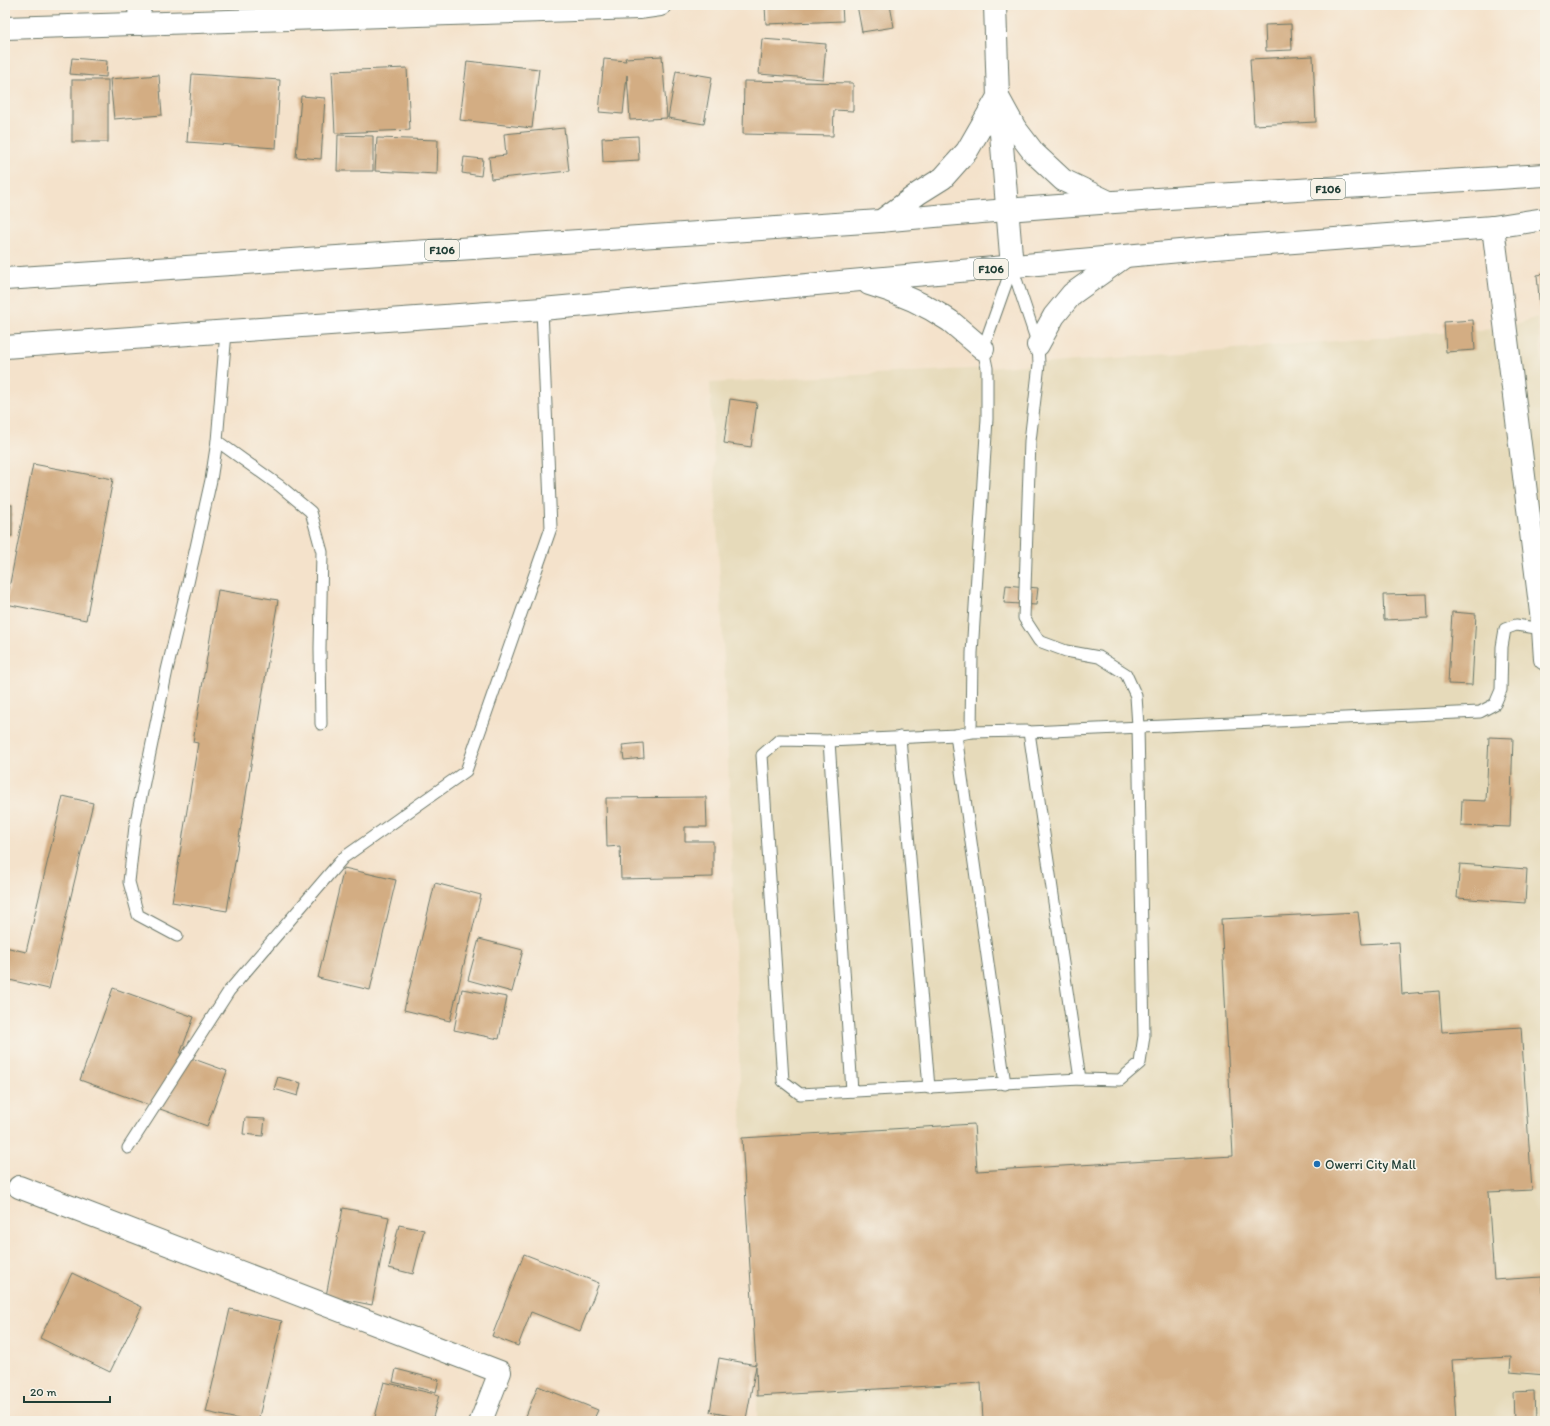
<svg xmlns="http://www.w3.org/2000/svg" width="1550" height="1426" font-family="Itim,sans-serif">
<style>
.built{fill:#e6daba}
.building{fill:#d3ad83}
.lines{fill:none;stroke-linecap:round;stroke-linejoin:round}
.lane-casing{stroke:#6a7769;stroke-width:13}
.street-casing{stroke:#6a7769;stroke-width:24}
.primary-casing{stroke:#6a7769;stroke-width:24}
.lane{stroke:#fff;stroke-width:11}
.street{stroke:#fff;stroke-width:22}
.primary{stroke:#fff;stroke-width:22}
.poi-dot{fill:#1f6fb2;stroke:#f7f3e8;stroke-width:1.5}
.labels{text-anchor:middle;stroke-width:3.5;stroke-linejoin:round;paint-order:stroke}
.shield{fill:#f7f3e8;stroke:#60746a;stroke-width:1}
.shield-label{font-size:12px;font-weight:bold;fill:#1f3d34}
.poi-label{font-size:13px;fill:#1f3d34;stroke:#f7f3e8;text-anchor:start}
</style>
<rect width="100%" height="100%" fill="#f7f3e8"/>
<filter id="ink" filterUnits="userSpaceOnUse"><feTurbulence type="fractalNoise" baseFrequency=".025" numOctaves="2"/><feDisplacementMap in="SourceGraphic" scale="8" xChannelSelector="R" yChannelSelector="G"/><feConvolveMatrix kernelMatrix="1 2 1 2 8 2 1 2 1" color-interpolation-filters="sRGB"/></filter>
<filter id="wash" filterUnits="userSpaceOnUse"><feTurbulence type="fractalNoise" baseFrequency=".012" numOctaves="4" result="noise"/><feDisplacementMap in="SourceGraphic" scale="16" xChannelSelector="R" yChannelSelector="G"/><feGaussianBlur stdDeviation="0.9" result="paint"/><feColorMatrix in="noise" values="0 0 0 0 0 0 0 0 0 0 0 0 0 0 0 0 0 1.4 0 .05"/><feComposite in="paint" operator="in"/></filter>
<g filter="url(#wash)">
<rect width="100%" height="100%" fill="#f4e2cb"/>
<path class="built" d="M1537,317L1545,380V1421H757V1396L742,1138L726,702L710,383L987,368L1506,328Z"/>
<g id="blocks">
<g class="building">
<path d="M765,5H842L843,21L766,24Z"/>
<path d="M857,5H890L894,27L862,32Z"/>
<path d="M1291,24L1292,50L1266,51L1265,25Z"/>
<path d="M762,39L826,44L823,79L759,74Z"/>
<path d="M662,56L667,118L630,120L627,75L623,114L599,112L604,59L626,61L625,58Z"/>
<path d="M1313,56L1316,122L1254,125L1250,59Z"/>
<path d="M72,58L107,61L106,77L70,74Z"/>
<path d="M467,61L539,69L532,128L460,120Z"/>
<path d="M407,68L410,130L335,133L332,71Z"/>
<path d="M676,71L712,77L704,124L668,118Z"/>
<path d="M192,74L280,80L276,148L187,142Z"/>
<path d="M159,75L162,115L114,119L110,79Z"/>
<rect x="72" y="80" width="36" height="62"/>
<path d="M744,81L853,83V111L834,110L833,136L743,134Z"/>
<path d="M301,96L325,98L321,159L296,157Z"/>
<path d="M564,128L569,171L491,179L489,157L506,155L504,134Z"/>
<path d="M338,135L373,136V171H337Z"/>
<path d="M638,136L639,160L603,162L602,138Z"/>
<path d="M377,138L438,140L437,174L375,171Z"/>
<path d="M464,157L483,159L481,176L462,173Z"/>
<path d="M1545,274V353H1544L1537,275Z"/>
<path d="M1473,320L1475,350L1446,352L1444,322Z"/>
<path d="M730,399L757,403L751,447L724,443Z"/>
<path d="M33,464L113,479L86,620L6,604Z"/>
<rect x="5" y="505" width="7" height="31"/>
<path d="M1006,585L1038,588L1036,605L1004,603Z"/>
<path d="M218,590L278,600L227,911L172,902L198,743L193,742Z"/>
<path d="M1427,594L1428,618L1384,620L1383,595Z"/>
<path d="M1452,612L1476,614L1472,685L1448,684Z"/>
<path d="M1489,737L1513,738L1510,827L1461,825L1462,800L1486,801Z"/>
<path d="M643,743L644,758L624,760L622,745Z"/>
<path d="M63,796L93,803L49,989L5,979V947L26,952Z"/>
<path d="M706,797L707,827H685V841H713V877L621,879L620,846L607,847L606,798Z"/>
<path d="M1460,864L1527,869L1525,903L1457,898Z"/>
<path d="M344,868L396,880L370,990L318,978Z"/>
<path d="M435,883L481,895L450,1021L404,1010Z"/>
<path d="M1358,912L1362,944L1399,942L1402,994L1439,991L1442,1032L1521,1027L1532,1190L1488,1192L1494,1280L1542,1277L1545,1320V1375L1510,1372L1511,1357L1452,1360L1456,1421H1106L1105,1418L1054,1421H983L981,1383L757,1396L756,1366L746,1419L710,1412L719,1358L756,1365L742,1138L974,1124L977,1171L1233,1156L1221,919Z"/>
<path d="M479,939L523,950L512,992L468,980Z"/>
<path d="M113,988L194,1017L180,1054L227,1071L207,1126L80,1080Z"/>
<path d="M462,989L507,997L499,1039L454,1030Z"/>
<path d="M278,1077L301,1083L298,1096L274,1089Z"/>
<path d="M245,1118L265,1119L263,1136L243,1134Z"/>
<path d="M343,1208L389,1217L372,1305L326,1296Z"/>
<path d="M399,1225L424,1230L413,1274L389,1268Z"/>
<path d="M524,1254L599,1283L580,1331L531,1312L518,1346L492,1336Z"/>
<path d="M72,1273L142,1307L110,1372L40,1338Z"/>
<path d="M230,1309L282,1321L258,1421H247L206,1412Z"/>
<path d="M396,1369L439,1380L436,1392L393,1382Z"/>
<path d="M384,1382L439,1395L432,1421H374Z"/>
<path d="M538,1386L598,1410L593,1421H524Z"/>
<path d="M1534,1391L1535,1421H1514L1513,1392Z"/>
</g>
</g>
</g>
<g filter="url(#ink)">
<use href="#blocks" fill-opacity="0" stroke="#6a7769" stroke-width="1"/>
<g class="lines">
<g class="lane-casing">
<g id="lane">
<path d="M1012,267L1038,345L1039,364L1030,441L1024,618L1039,641L1066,651L1099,657L1126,674L1136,696L1138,726L1144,1036L1140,1063L1120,1080L1080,1079L800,1094L783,1081L762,755L779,740L829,741L956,735L971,732L1028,731L1029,732L1480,712L1495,704L1501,690L1502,647L1505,629L1516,625L1543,629"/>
<path d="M217,441L280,486L311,512L322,552L320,648L321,724"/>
<path d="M971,732L972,653L987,419V368L983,349L1012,267"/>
<path d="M1029,732L1080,1079"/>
<path d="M956,735L1005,1084"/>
<path d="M900,737L929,1088"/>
<path d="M829,741L852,1091"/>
<path d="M177,936L138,915L129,882L135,826L167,670L188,583L211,480L217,441L226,332"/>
<path d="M128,1148L229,991L343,858L466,771L551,528L542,309"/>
</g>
</g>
<g class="street-casing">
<g id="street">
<path d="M139,5L140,24"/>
<path d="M995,5L998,97L1012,267"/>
<path d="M5,28L639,8L660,5"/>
<path d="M1493,227L1543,629L1545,659"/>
<path d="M19,1187L500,1372L481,1421"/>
</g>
</g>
<g class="primary-casing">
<g id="primary">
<path d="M998,97L1015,128L1034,153L1063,180L1107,201"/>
<path d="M881,221L919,193L943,178L967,151L998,97"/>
<path d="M5,279L880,221C1101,200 1323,189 1545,175"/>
<path d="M869,284C897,292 925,304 950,321C961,330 972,340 983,349"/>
<path d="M1038,345L1054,316L1072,294L1124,257"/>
<path d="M5,347L542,309L1202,249L1493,227L1545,219"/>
</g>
</g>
<use href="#lane" class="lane"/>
<use href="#street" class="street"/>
<use href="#primary" class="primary"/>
</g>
</g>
<circle class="poi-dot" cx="1317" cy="1164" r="4"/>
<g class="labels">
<g class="shield">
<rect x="1311" y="179" width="34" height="20" rx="3"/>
<rect x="425" y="240" width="34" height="20" rx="3"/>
<rect x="974" y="259" width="34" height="20" rx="3"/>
</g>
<g class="shield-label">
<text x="1328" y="193">F106</text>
<text x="442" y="254">F106</text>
<text x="991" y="273">F106</text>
</g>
<g class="poi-label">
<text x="1325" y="1169">Owerri City Mall</text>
</g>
</g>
<rect width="1550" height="1426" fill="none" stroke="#f7f3e8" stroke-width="20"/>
<path d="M24 1396v6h86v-6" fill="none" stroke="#1f3d34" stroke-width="2"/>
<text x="30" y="1396" font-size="12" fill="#1f3d34" stroke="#f7f3e8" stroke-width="3" paint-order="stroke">20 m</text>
</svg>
